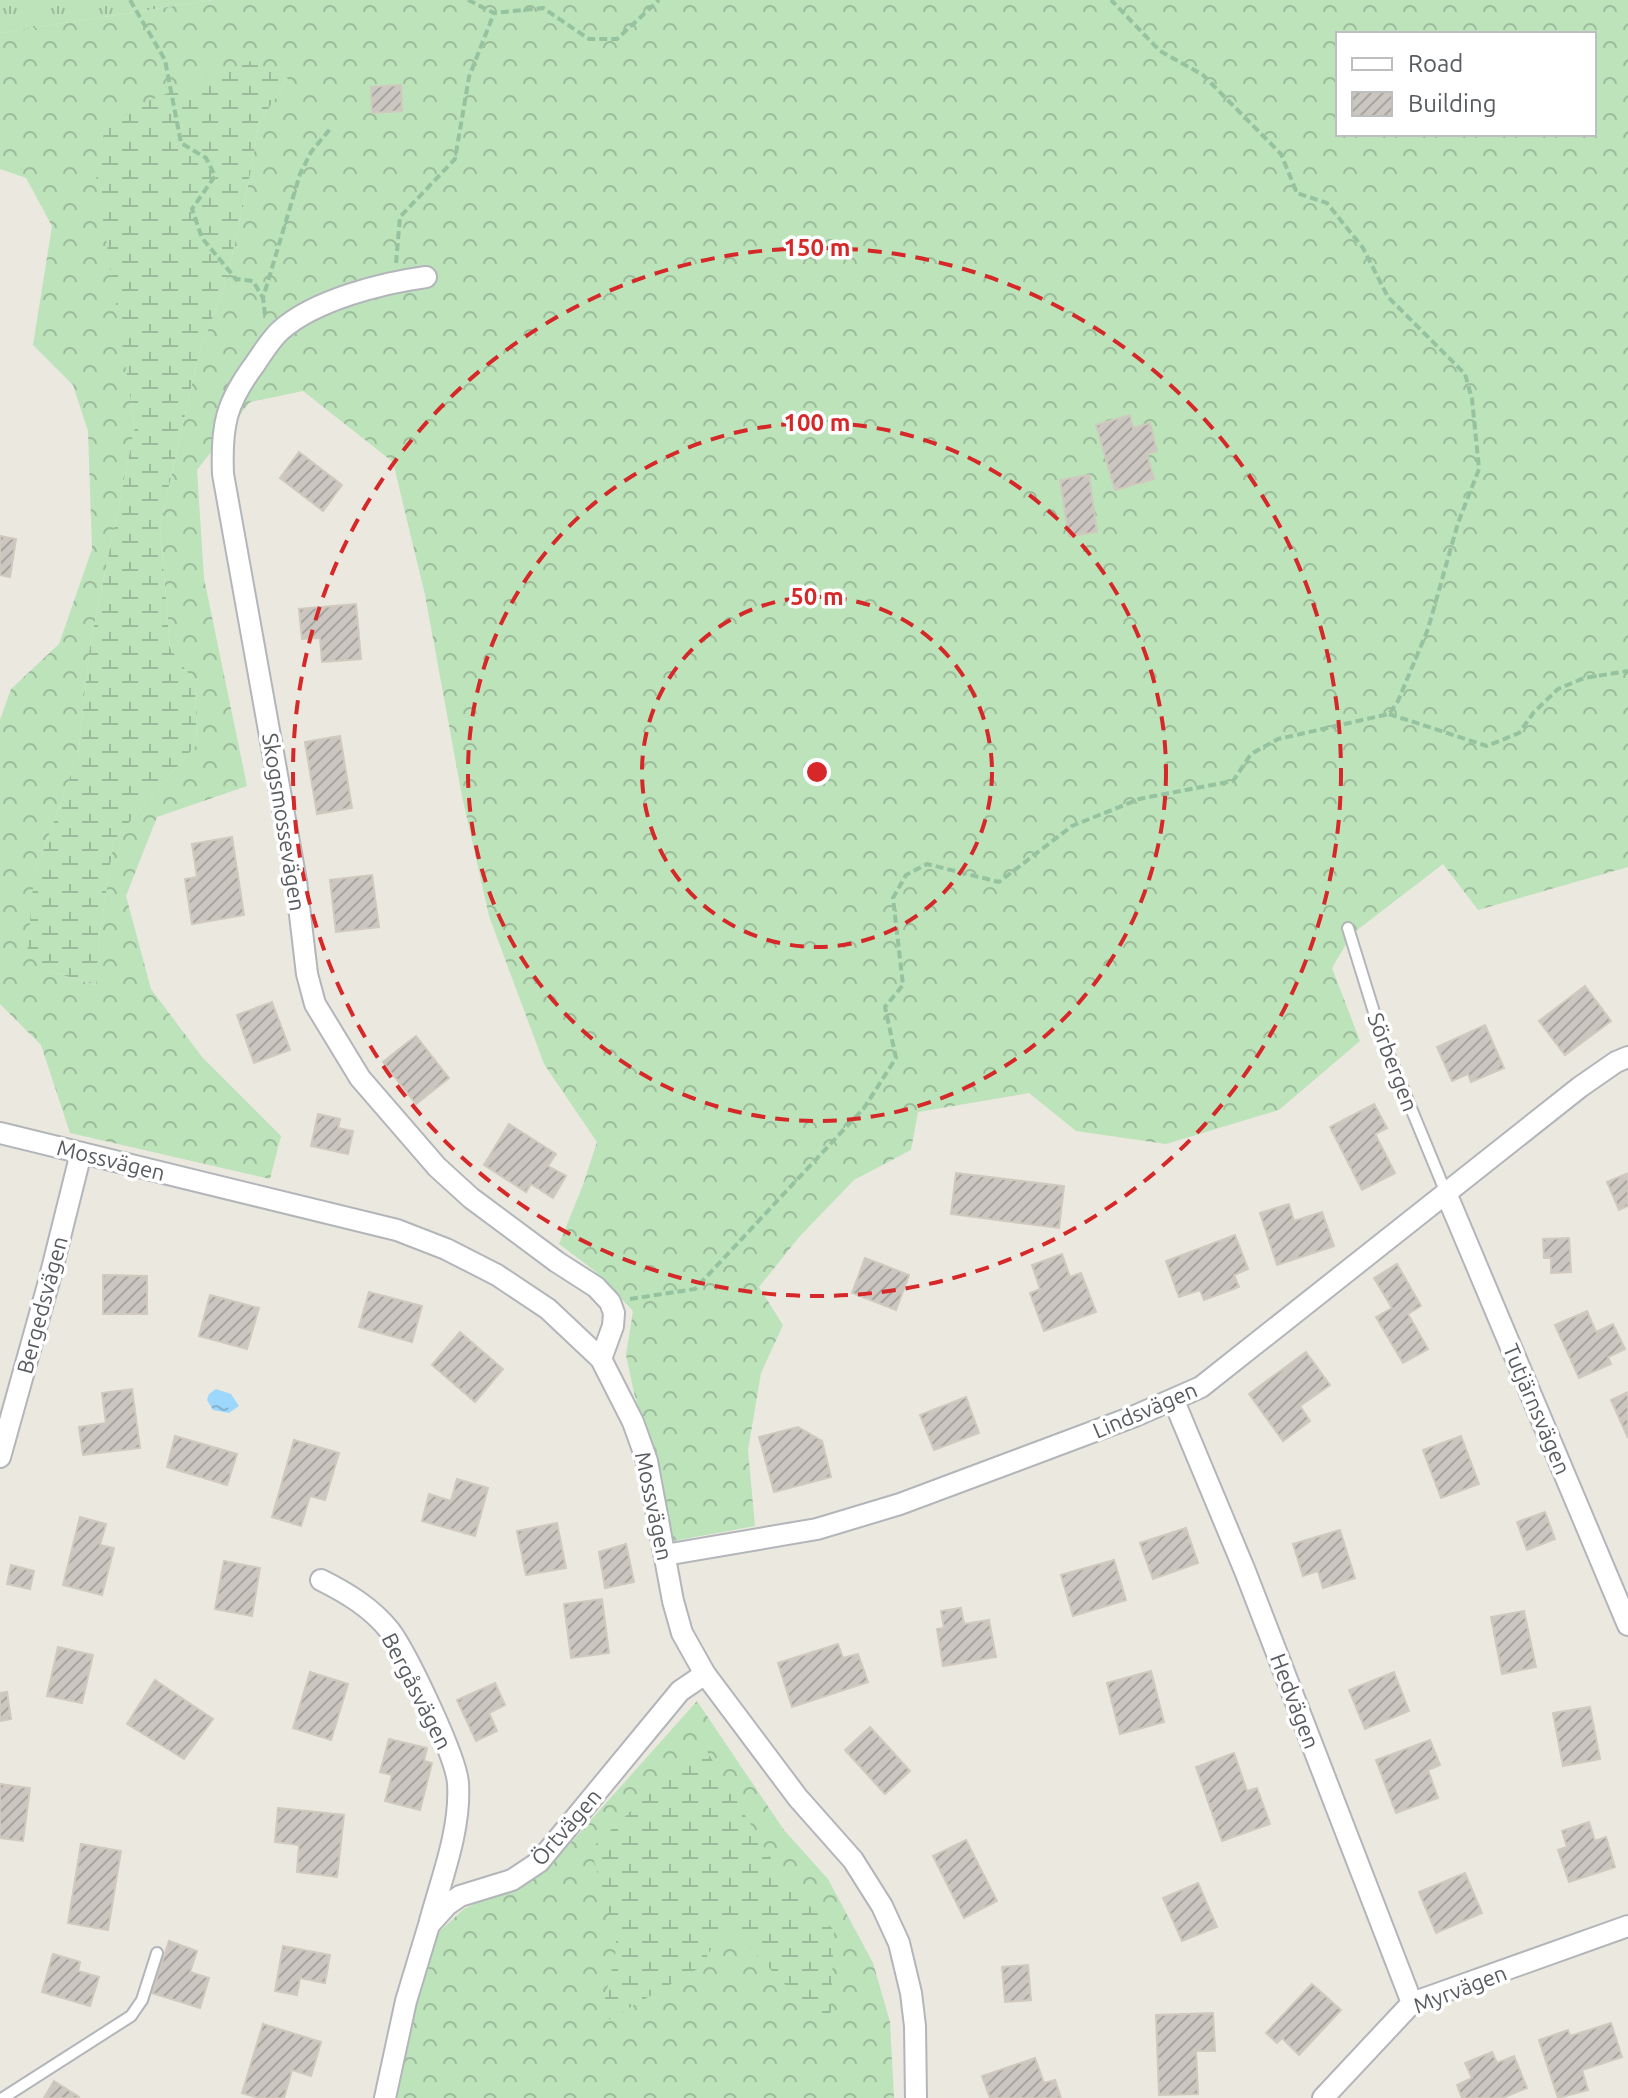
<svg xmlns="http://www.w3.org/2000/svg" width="1628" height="2098" font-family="Ubuntu,sans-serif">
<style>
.grass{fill:url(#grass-tufts)}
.forest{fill:url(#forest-crowns);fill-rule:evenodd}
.wetland{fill:url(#wetland-marsh)}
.water{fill:url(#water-ripples)}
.building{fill:url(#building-hatch);stroke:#cfc9be;stroke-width:2}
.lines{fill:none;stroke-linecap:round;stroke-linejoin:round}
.lane-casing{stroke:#b2b6ba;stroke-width:14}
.street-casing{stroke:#b2b6ba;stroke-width:24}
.path{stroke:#95c3a0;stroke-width:4;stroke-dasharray:8 4;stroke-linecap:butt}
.lane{stroke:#fff;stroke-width:10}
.street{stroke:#fff;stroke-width:20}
.ring{fill:none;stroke:#d62828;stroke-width:4;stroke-dasharray:14 10}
.labels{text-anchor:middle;stroke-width:7;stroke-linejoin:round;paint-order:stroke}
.street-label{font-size:22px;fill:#585c60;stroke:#fff}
.centre{fill:#d62828;stroke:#fff;stroke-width:4}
.ring-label{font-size:24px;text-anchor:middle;font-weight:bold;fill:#d62828;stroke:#fff;stroke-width:7;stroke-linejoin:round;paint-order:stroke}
</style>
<defs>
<pattern id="grass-tufts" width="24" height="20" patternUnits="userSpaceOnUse" patternTransform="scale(2)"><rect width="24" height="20" fill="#bde3bb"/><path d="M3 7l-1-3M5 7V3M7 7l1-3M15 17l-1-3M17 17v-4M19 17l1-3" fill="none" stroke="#9cbb9b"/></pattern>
<pattern id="forest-crowns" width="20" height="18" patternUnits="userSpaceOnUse" patternTransform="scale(2)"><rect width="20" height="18" fill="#bde3bb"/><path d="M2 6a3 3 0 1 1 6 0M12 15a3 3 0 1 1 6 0" fill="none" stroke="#9cbb9b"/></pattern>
<pattern id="wetland-marsh" width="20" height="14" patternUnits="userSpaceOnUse" patternTransform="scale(2)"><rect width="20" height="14" fill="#bde3bb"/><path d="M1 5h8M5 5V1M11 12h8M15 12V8" fill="none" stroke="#9cbb9b"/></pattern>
<pattern id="water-ripples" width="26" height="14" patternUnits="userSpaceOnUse" patternTransform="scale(2)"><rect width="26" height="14" fill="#9dd7fd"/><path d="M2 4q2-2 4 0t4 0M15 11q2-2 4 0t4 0" fill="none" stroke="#83b2d0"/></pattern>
<pattern id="building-hatch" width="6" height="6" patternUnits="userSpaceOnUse" patternTransform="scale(2)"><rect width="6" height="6" fill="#cbc6c0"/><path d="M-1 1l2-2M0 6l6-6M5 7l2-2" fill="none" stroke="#a8a49f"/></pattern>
</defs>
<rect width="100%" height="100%" fill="#ebe8df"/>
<path class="grass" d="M0,0H213L0,33Z"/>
<g class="forest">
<path d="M213,0H1628V867L1478,910L1443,864L1352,934L1332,968L1360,1041L1279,1110L1166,1144L1076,1131L1029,1093L918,1112L911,1150L854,1180L800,1236L759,1287L783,1325L761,1373L748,1450L755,1526L673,1541L662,1476L634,1393L626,1355L633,1311L595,1271L559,1244L583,1185L597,1142L544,1064L489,916L462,796L425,595L393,462L303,391L250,402L197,470L204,578L247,786L157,817L126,896L151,989L202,1057L281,1136L270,1179L70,1133L41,1045L0,1004V720L11,689L59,644L92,549L88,431L73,385L33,345L52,226L26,178L0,169V33ZM1338,34H1594V134H1338ZM249,62L288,79L259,123L248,186L225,284L198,357L160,526L170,648L195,683L197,744L114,840L99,939L95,985L49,971L34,876L78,755L90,645L135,427L123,346Z"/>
<path d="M697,1701L784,1830L828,1879L873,1963L890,2022L894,2098H393L415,1991L440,1931L464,1909L538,1874L565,1849Z"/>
</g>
<g class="wetland">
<path d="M249,61L288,79L259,123L248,186L225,284L198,357L160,526L170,648L195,683L197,744L114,840L99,939L96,985L49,971L27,955L34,876L78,755L90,645L135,427L96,175L105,129L143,103Z"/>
<path d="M702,1743L785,1882L834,1930L830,2031L726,1923L701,1967L599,2025L617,1946L591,1849Z"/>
</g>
<path class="water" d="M216,1389L231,1394L239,1406L229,1413L213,1410L207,1400L209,1394Z"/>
<g class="building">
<path d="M401,85L402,111L372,113L371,87Z"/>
<path d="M1130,415L1133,428L1150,423L1157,451L1147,454L1154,479L1115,490L1096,425Z"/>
<path d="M299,452L342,485L323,511L280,478Z"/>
<path d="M1089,475L1097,532L1069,536L1060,480Z"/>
<path d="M0,536L16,539L10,577L0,575Z"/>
<path d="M356,604L361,659L322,662L320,638L302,639L299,609Z"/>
<path d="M340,736L352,808L317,814L305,742Z"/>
<path d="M232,837L244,915L192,924L185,879L197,877L192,844Z"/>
<path d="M372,875L379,927L336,932L330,880Z"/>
<path d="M1585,986L1611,1021L1565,1055L1539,1021Z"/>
<path d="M272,1002L290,1050L254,1063L237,1015Z"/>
<path d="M1485,1025L1504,1068L1471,1082L1468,1074L1452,1081L1437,1047Z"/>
<path d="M416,1036L449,1078L416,1104L383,1062Z"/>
<path d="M1374,1104L1387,1128L1375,1134L1395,1173L1362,1190L1330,1127Z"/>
<path d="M318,1114L340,1119L338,1128L353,1131L348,1154L311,1146Z"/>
<path d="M509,1124L556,1154L548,1166L566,1176L553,1198L531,1184L526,1192L484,1165Z"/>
<path d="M956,1173L1064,1186L1059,1228L951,1214Z"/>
<path d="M1628,1173V1206L1619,1210L1607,1182Z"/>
<path d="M1289,1204L1294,1221L1322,1212L1334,1246L1277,1265L1260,1213Z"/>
<path d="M1235,1235L1248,1269L1234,1275L1239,1287L1204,1300L1200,1290L1179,1297L1166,1261Z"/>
<path d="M1569,1238L1571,1272L1551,1273V1258H1544L1543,1239Z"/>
<path d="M1062,1254L1070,1277L1081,1273L1096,1312L1044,1331L1030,1293L1040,1289L1032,1265Z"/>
<path d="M865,1258L909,1275L896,1310L852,1293Z"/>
<path d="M1397,1264L1421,1306L1408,1314L1428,1349L1403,1363L1376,1317L1392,1308L1374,1278Z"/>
<path d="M103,1275L147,1276V1314H103Z"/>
<path d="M369,1292L422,1306L412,1342L359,1327Z"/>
<path d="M210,1295L259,1308L247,1349L199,1336Z"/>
<path d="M1587,1311L1596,1332L1613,1324L1625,1349L1608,1357L1611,1364L1579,1378L1555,1325Z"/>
<path d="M460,1332L503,1369L475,1402L432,1365Z"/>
<path d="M1306,1352L1330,1385L1300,1406L1310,1421L1283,1441L1249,1394Z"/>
<path d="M132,1389L140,1448L83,1455L79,1427L106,1423L102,1393Z"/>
<path d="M1628,1392V1438L1611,1400Z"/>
<path d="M966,1397L979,1433L934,1450L920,1415Z"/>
<path d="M798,1427L822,1441L831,1477L774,1492L759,1437Z"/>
<path d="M175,1436L237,1454L227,1485L167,1467Z"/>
<path d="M1461,1436L1479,1484L1441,1498L1423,1450Z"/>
<path d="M294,1440L339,1453L325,1500L310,1496L301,1526L272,1517Z"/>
<path d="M457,1479L488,1488L475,1536L422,1521L429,1494L451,1501Z"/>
<path d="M1545,1512L1555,1539L1527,1550L1517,1522Z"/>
<path d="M80,1517L106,1524L100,1545L114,1548L102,1595L63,1585Z"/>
<path d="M557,1523L566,1568L526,1575L517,1531Z"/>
<path d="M1186,1528L1198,1563L1153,1579L1140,1543Z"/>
<path d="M1340,1530L1355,1578L1323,1588L1318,1571L1303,1576L1293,1544Z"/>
<path d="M626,1544L634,1582L605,1588L599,1552Z"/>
<path d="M1114,1560L1126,1600L1073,1616L1061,1575Z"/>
<path d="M224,1561L260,1568L252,1616L215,1609Z"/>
<path d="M11,1565L34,1571L30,1589L7,1584Z"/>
<path d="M602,1599L609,1653L571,1658L564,1604Z"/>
<path d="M961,1608L964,1624L989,1620L996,1657L943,1666L937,1629L944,1628L941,1611Z"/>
<path d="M1524,1611L1536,1667L1502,1674L1491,1617Z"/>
<path d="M838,1644L843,1658L858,1654L868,1682L792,1707L778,1663Z"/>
<path d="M58,1647L93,1655L82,1703L47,1696Z"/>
<path d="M1151,1671L1164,1722L1120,1734L1107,1683Z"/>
<path d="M310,1672L348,1684L331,1740L293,1728Z"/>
<path d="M1394,1672L1409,1711L1365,1729L1349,1690Z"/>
<path d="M155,1680L213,1719L184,1759L127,1724Z"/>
<path d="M495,1683L505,1705L489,1713L497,1731L476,1741L457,1700Z"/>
<path d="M7,1692L11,1719L0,1721V1693Z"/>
<path d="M1590,1707L1600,1759L1563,1766L1553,1713Z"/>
<path d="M870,1727L910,1771L885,1794L845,1750Z"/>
<path d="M389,1739L427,1748L424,1761L432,1763L420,1810L385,1801L392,1775L380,1772Z"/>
<path d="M1430,1740L1440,1765L1428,1770L1438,1798L1396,1813L1376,1760Z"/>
<path d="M1234,1753L1247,1791L1257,1788L1270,1824L1222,1841L1196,1767Z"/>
<path d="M0,1784L30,1788L23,1841L0,1838Z"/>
<path d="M278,1808L344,1815L337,1877L297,1872L299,1845L275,1842Z"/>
<path d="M1589,1822L1595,1841L1606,1837L1615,1867L1569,1882L1558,1850L1567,1847L1562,1831Z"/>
<path d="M966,1840L997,1901L964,1918L933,1856Z"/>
<path d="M81,1844L121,1851L108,1930L68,1923Z"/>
<path d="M1465,1873L1482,1913L1436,1933L1419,1892Z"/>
<path d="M1198,1883L1217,1927L1182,1941L1163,1898Z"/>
<path d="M169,1941L197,1951L190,1972L209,1978L200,2008L152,1993Z"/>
<path d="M283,1946L330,1955L325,1983L300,1978L297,1995L275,1991Z"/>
<path d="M53,1954L80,1962L78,1971L99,1977L90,2006L42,1992Z"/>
<path d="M1028,1965L1031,2000L1005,2002L1002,1967Z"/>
<path d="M1312,1984L1341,2010L1299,2055L1282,2038L1277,2043L1266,2033Z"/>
<path d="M1213,2013L1215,2051H1196L1198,2094L1159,2095L1156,2015Z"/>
<path d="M1611,2023L1622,2057L1582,2070L1588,2090L1558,2098L1539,2040L1568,2030L1570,2036Z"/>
<path d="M263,2024L321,2042L311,2076L292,2070L284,2098H259L242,2093Z"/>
<path d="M1492,2052L1497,2063L1514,2056L1527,2088L1502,2098H1462L1457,2085L1472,2078L1465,2063Z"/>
<path d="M1035,2058L1044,2083L1055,2080L1061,2098H990L982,2076Z"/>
<path d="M54,2081L79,2097L78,2098H44Z"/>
</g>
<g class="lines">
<g class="lane-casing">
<g id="lane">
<path d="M1348,928L1382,1038L1446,1193"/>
<path d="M3,2098L131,2016L142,2000L157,1953"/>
</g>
</g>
<g class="street-casing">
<g id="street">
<path d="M426,277C382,283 315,300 281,330C271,339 263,352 255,364C226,403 221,425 223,474L296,881L307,974L315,1004L360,1078L437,1167L471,1198L557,1262L596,1287L610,1302L614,1313L613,1326L601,1359"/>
<path d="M0,1133L397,1230L446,1249L497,1275L548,1309L601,1359L633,1422L647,1461L673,1601L682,1633L705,1674L798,1798L853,1860L882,1906L899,1943L911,1993L915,2026L916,2098"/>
<path d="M1446,1193L1628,1625"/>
<path d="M1174,1401L1245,1571L1412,2003"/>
<path d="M0,1457L48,1285L81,1153"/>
<path d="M665,1555L817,1529L900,1504L1135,1416L1201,1387L1580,1087L1616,1062L1628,1057"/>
<path d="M321,1580C347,1593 372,1608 390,1631C407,1654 456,1756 458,1783C461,1829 442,1877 430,1921"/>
<path d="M385,2098L406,2001L429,1925L447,1905L460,1896L512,1880L539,1862L680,1691L705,1674"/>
<path d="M1323,2098L1412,2003L1628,1926"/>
</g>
</g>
<g class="path">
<path d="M130,0L165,60L181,143L206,158L215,176L192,209L202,238L236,279L253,281L263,298"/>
<path d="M468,0L494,13L543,8L589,39H617L659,0"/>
<path d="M396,263L400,217L455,159L469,77L494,13"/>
<path d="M265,315L263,298L300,174L311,152L330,129"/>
<path d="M1389,714L1487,746L1519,733L1534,712L1558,689L1584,678L1628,671"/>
<path d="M630,1299L695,1289L864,1108L896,1058L885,1007L903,985L893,898L906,875L927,864L999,882L1072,826L1139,799L1233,781L1251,754L1278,739L1389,714L1398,701L1428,629L1458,523L1479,469L1472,399L1465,374L1388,297L1363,248L1327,203L1297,193L1281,154L1203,75L1160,51L1111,0"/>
</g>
<use href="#lane" class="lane"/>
<use href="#street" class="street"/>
</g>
<g class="ring">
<circle cx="817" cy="772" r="175"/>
<circle cx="817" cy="772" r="349"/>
<circle cx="817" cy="772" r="524"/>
</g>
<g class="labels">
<g class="street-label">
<text transform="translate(284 822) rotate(81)" y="8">Skogsmossevägen</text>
<text transform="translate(1393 1062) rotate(69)" y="8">Sörbergen</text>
<text transform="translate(111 1160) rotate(14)" y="8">Mossvägen</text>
<text transform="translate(42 1305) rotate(-75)" y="8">Bergedsvägen</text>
<text transform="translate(1537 1409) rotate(67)" y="8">Tutjärnsvägen</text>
<text transform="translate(1145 1410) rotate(-23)" y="8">Lindsvägen</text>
<text transform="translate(654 1506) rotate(78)" y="8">Mossvägen</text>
<text transform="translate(417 1691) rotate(63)" y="8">Bergåsvägen</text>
<text transform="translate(1295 1701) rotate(69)" y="8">Hedvägen</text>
<text transform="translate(566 1827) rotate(-49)" y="8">Örtvägen</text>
<text transform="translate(1460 1989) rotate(-21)" y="8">Myrvägen</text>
</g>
</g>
<circle cx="817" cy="772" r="12" class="centre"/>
<g class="ring-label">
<text x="817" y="256">150 m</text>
<text x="817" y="431">100 m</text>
<text x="817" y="605">50 m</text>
</g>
<rect x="1336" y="32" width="260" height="104" fill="#ffffff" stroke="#bcbebf" stroke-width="2"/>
<rect x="1352" y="58" width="40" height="12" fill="#ffffff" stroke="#bcbebf" stroke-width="2"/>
<text x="1408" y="72" font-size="24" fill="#585c60">Road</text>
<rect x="1352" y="92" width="40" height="24" fill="url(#building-hatch)" stroke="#bcbebf" stroke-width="2"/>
<text x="1408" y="112" font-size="24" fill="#585c60">Building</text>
</svg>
